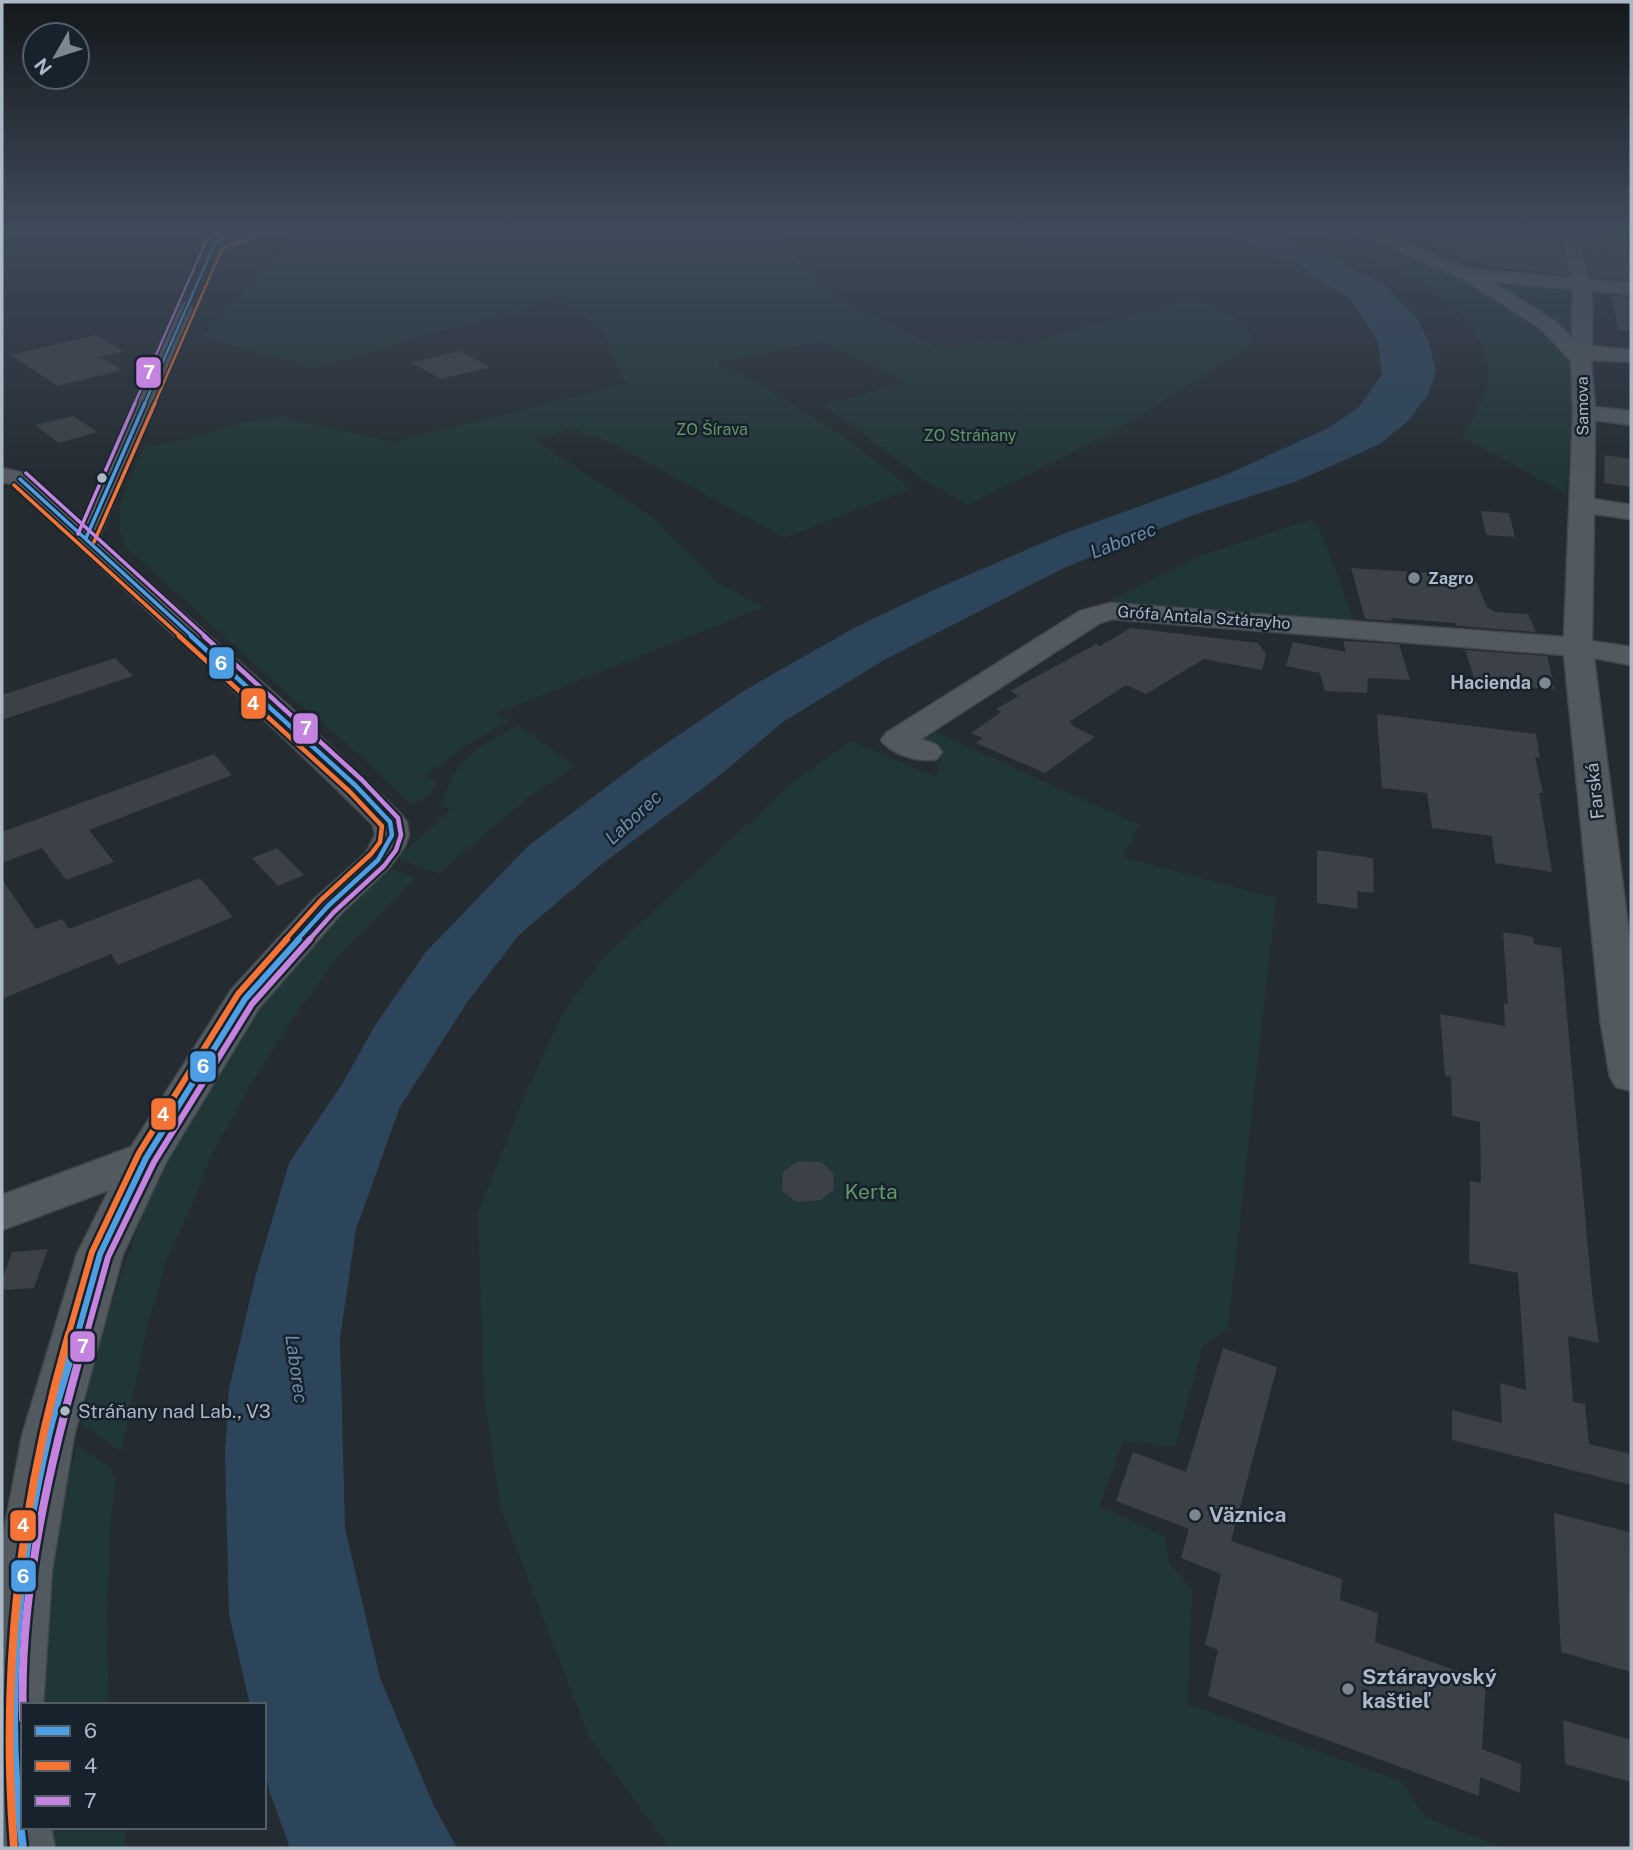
<svg xmlns="http://www.w3.org/2000/svg" width="1633" height="1850" font-family="'Public Sans',sans-serif">
<style>
.green{fill:#213637}
.water{fill:#2d455a}
.building{fill:#3b4146}
.lines{fill:none;stroke-linecap:round;stroke-linejoin:round}
.minor-casing{stroke:#42474c;stroke-width:3}
.minor{fill:#525a60;fill-rule:evenodd}
.bus-1-far4-casing{stroke:#17222c;stroke-width:5}
.bus-1-far3-casing{stroke:#17222c;stroke-width:7}
.bus-1-far2-casing{stroke:#17222c;stroke-width:9}
.bus-1-far1-casing{stroke:#17222c;stroke-width:11}
.bus-1-casing{stroke:#17222c;stroke-width:13}
.bus-2-far4-casing{stroke:#17222c;stroke-width:5}
.bus-2-far3-casing{stroke:#17222c;stroke-width:7}
.bus-2-far2-casing{stroke:#17222c;stroke-width:9}
.bus-2-far1-casing{stroke:#17222c;stroke-width:11}
.bus-2-casing{stroke:#17222c;stroke-width:13}
.bus-3-far4-casing{stroke:#17222c;stroke-width:5}
.bus-3-far3-casing{stroke:#17222c;stroke-width:7}
.bus-3-far2-casing{stroke:#17222c;stroke-width:9}
.bus-3-far1-casing{stroke:#17222c;stroke-width:11}
.bus-3-casing{stroke:#17222c;stroke-width:13}
.bus-1-far4{stroke:#4d9ee5;stroke-width:2.5}
.bus-1-far3{stroke:#4d9ee5;stroke-width:3.5}
.bus-1-far2{stroke:#4d9ee5;stroke-width:4.5}
.bus-1-far1{stroke:#4d9ee5;stroke-width:6}
.bus-1{stroke:#4d9ee5;stroke-width:8}
.bus-2-far4{stroke:#f57335;stroke-width:2.5}
.bus-2-far3{stroke:#f57335;stroke-width:3.5}
.bus-2-far2{stroke:#f57335;stroke-width:4.5}
.bus-2-far1{stroke:#f57335;stroke-width:6}
.bus-2{stroke:#f57335;stroke-width:8}
.bus-3-far4{stroke:#c483df;stroke-width:2.5}
.bus-3-far3{stroke:#c483df;stroke-width:3.5}
.bus-3-far2{stroke:#c483df;stroke-width:4.5}
.bus-3-far1{stroke:#c483df;stroke-width:6}
.bus-3{stroke:#c483df;stroke-width:8}
.bus-dot{fill:#abb8c5;stroke:#17222c;stroke-width:2.5}
.poi-dot{fill:#7c8791;stroke:#17222c;stroke-width:2.5}
.labels{text-anchor:middle;stroke-width:5;stroke-linejoin:round;paint-order:stroke}
.far-street-label{font-size:16px;fill:#abb8c5;stroke:#17222c}
.far-park-label{font-size:16px;fill:#629668;stroke:#17222c}
.far-poi-label{font-size:16px;font-weight:bold;fill:#abb8c5;stroke:#17222c;text-anchor:start}
.poi-label{font-size:18px;font-weight:bold;fill:#abb8c5;stroke:#17222c;text-anchor:end}
.street-label{font-size:18px;fill:#abb8c5;stroke:#17222c}
.water-label{font-size:19px;font-style:italic;fill:#698dab;stroke:#17222c}
.near-bus-label{font-size:19px;fill:#abb8c5;stroke:#17222c;text-anchor:start}
.near-park-label{font-size:21px;fill:#629668;stroke:#17222c}
.near-poi-label{font-size:21px;font-weight:bold;fill:#abb8c5;stroke:#17222c;text-anchor:start}
.line-badge{stroke:#17222c;stroke-width:2.5}
.badge-label{font-size:19px;text-anchor:middle;font-weight:bold;fill:#fff}
</style>
<rect width="100%" height="100%" fill="#242b31"/>
<g class="green">
<path d="M366,226H767L838,299L941,349L1000,339L1025,345L1070,331L1182,302L1207,304L1232,316L1251,333L1250,347L1118,429L968,505L927,482L825,405L906,382L822,342L718,362C728,370 743,375 755,382C808,414 865,448 910,489L785,538L606,440L571,429L532,439L655,519L718,583L764,607L495,714L511,720L464,747L425,777L436,781L430,796L411,805L364,759L285,692L125,546C109,510 129,479 145,447L193,438L242,422L280,417L393,442L626,384L599,325L554,299L314,368L201,337L293,236Z"/>
<path d="M1295,226H1344L1427,263L1573,287V371L1567,495L1462,436C1473,419 1484,404 1487,383C1500,299 1354,250 1295,226Z"/>
<path d="M1311,519L1323,536L1355,624L1103,604L1202,555Z"/>
<path d="M518,725L574,766L528,798L438,874L396,858L451,810L440,805C460,754 473,750 518,725Z"/>
<path d="M936,732L1139,825L1123,857L1276,898L1228,1329L1203,1346L1175,1447L1123,1441L1100,1506L1165,1537L1170,1565L1192,1589L1188,1704L1401,1781L1425,1817L1503,1848H669L589,1737L500,1506L484,1395L478,1213L523,1100L562,1014L604,957L792,783L851,741L936,777L941,756L923,740Z"/>
<path d="M387,868L416,877L333,963L296,1014L249,1087L210,1158L192,1205L168,1256L147,1328L121,1452L81,1423C110,1288 157,1153 236,1038C279,975 333,921 387,868Z"/>
<path d="M77,1445L110,1468L116,1478L111,1516L107,1617L109,1705H38L53,1539Z"/>
<path d="M43,1827H124L127,1848H47Z"/>
</g>
<path class="water" d="M1198,226H1254L1335,260L1384,285L1419,321L1430,345L1436,372L1428,395L1408,421L1381,443L1347,459L1297,481L1188,517L1064,568L884,660L783,722L714,780L601,865L519,935L468,1001L400,1107L356,1229L340,1338L345,1528L380,1678L434,1806L457,1848H290L270,1793L264,1769V1705H250L229,1614L225,1454L229,1389L255,1278L289,1163L344,1081L374,1027L425,953L528,846L645,758L745,690L854,628L929,592L1063,534L1228,474L1328,428L1358,408L1382,375L1378,342L1352,301L1299,265Z"/>
<g class="building">
<path d="M1388,226L1558,227L1568,275L1502,268L1470,261L1388,228Z"/>
<path d="M1580,229L1631,231V237L1581,234Z"/>
<path d="M1584,250L1631,252V280L1591,277Z"/>
<path d="M1612,296L1631,297V330L1618,331Z"/>
<path d="M95,335L123,351L100,357L122,370L58,386L11,355Z"/>
<path d="M459,351L491,367L441,379L412,363Z"/>
<path d="M73,416L97,432L59,443L35,425Z"/>
<path d="M1605,455L1631,459V487L1604,483Z"/>
<path d="M1481,511L1509,513L1515,537L1486,535Z"/>
<path d="M1351,568L1474,576L1487,607L1496,612L1528,614L1536,632L1457,626L1455,623L1391,618L1392,621L1365,619Z"/>
<path d="M1131,628L1258,643L1266,654L1262,670L1204,659L1146,694L1126,685L1069,722L1074,724L1071,725L1095,737L1045,773L976,743L983,738L971,733L1001,712L996,709L1019,696L1010,691L1096,644L1100,646Z"/>
<path d="M1343,641L1399,644L1410,680L1368,678L1367,693L1325,691L1320,673L1286,666L1293,642L1346,652Z"/>
<path d="M1465,650L1547,656L1555,689L1476,684Z"/>
<path d="M115,658L133,676L2,720V695Z"/>
<path d="M1377,714L1536,734L1540,758L1535,757L1543,793H1539L1552,872L1495,863L1492,836L1432,828L1427,793L1382,788Z"/>
<path d="M214,754L232,775L89,830L114,862L66,880L42,848L2,863V832Z"/>
<path d="M277,848L304,875L278,886L252,858Z"/>
<path d="M1317,850L1373,858L1374,893L1357,891L1358,909L1317,903Z"/>
<path d="M200,878L233,917L118,965L111,954L2,999V879L36,929L62,919L69,929Z"/>
<path d="M1503,932L1533,937L1534,944L1561,948L1592,1293L1599,1343L1568,1336L1573,1402L1585,1404L1589,1444L1631,1454V1485L1452,1440V1410L1502,1423L1500,1383L1526,1390L1518,1273L1469,1263L1470,1181L1481,1183L1480,1122L1452,1116L1451,1077L1445,1076L1440,1014L1505,1026L1504,1003L1508,1004Z"/>
<path d="M798,1161L821,1162L833,1173L834,1190L821,1200L797,1202L782,1191L783,1172Z"/>
<path d="M48,1249L34,1288L2,1290V1279L12,1252Z"/>
<path d="M1223,1348L1277,1367L1231,1541L1342,1579L1340,1600L1378,1613L1375,1642L1486,1681L1482,1749L1521,1764L1520,1793L1480,1777L1479,1796L1208,1696L1218,1650L1205,1645L1221,1574L1181,1558L1189,1529L1116,1501L1133,1452L1186,1472Z"/>
<path d="M1554,1513L1629,1532L1631,1672L1561,1652Z"/>
<path d="M1563,1720L1631,1740V1782L1565,1764Z"/>
</g>
<g class="lines">
<g class="minor-casing">
<g id="minor">
<path d="M1350,226H1371L1467,269L1571,278L1560,226H1576L1579,236L1631,240V250L1581,247L1589,280L1631,283V295L1592,291V346L1631,350V362L1591,360L1595,407L1631,411V425L1595,420L1594,499L1631,505V519L1594,514L1592,641L1631,647V665L1594,658L1631,950V1091L1616,1087L1610,1077L1601,1025L1564,655L1112,619L1100,623L921,739L937,745L942,752L937,759C920,763 892,755 881,740L886,733L1080,611L1110,603L1564,637L1573,412L1571,361L1541,329L1465,280L1352,230ZM1492,282L1573,289L1572,338L1555,321Z"/>
<path d="M185,303L195,309L99,538L289,706L402,815L407,822L409,835L405,846L390,867L341,914L259,1008L166,1162L123,1254L74,1436L52,1570L43,1705H23V1827H51L55,1848H2V1542L22,1436L77,1254L109,1190L2,1230V1195L131,1147L231,990L315,898L366,853L375,835L373,825C256,708 132,598 12,484L2,482V468L28,474L81,522L175,309Z"/>
</g>
</g>
<use href="#minor" class="minor"/>
<g class="bus-1-far4-casing">
<path id="bus-1-far4" d="M144,405L214,245L223,238L251,230"/>
</g>
<g class="bus-1-far3-casing">
<g id="bus-1-far3">
<path d="M20,479L193,637"/>
<path d="M86,538L145,403"/>
</g>
</g>
<g class="bus-1-far2-casing">
<path id="bus-1-far2" d="M191,636L356,786L390,822L392,835L378,860L328,906L297,940"/>
</g>
<g class="bus-1-far1-casing">
<path id="bus-1-far1" d="M77,1336L100,1254L146,1158L245,999L299,939"/>
</g>
<g class="bus-1-casing">
<path id="bus-1" d="M23,1848C4,1712 17,1570 48,1436C56,1402 68,1368 77,1334"/>
</g>
<g class="bus-2-far4-casing">
<path id="bus-2-far4" d="M154,405L221,251L227,246L253,238"/>
</g>
<g class="bus-2-far3-casing">
<g id="bus-2-far3">
<path d="M14,485L181,637"/>
<path d="M94,542L155,403"/>
</g>
</g>
<g class="bus-2-far2-casing">
<path id="bus-2-far2" d="M179,636L350,792L382,826L380,842L371,854L321,900L285,940"/>
</g>
<g class="bus-2-far1-casing">
<path id="bus-2-far1" d="M68,1336L92,1252L139,1153L238,994L287,939"/>
</g>
<g class="bus-2-casing">
<path id="bus-2" d="M14,1848C0,1670 20,1504 69,1334"/>
</g>
<g class="bus-3-far4-casing">
<path id="bus-3-far4" d="M134,405L206,241L219,230L234,226"/>
</g>
<g class="bus-3-far3-casing">
<g id="bus-3-far3">
<path d="M26,473L206,637"/>
<path d="M78,534L135,403"/>
</g>
</g>
<g class="bus-3-far2-casing">
<path id="bus-3-far2" d="M204,636L362,780L398,818L401,835L396,850L384,866L334,912L309,940"/>
</g>
<g class="bus-3-far1-casing">
<path id="bus-3-far1" d="M86,1336L108,1257L154,1162L252,1004L310,939"/>
</g>
<g class="bus-3-casing">
<path id="bus-3" d="M23,1719C18,1593 52,1454 86,1334"/>
</g>
<use href="#bus-1-far4" class="bus-1-far4"/>
<use href="#bus-1-far3" class="bus-1-far3"/>
<use href="#bus-1-far2" class="bus-1-far2"/>
<use href="#bus-1-far1" class="bus-1-far1"/>
<use href="#bus-1" class="bus-1"/>
<use href="#bus-2-far4" class="bus-2-far4"/>
<use href="#bus-2-far3" class="bus-2-far3"/>
<use href="#bus-2-far2" class="bus-2-far2"/>
<use href="#bus-2-far1" class="bus-2-far1"/>
<use href="#bus-2" class="bus-2"/>
<use href="#bus-3-far4" class="bus-3-far4"/>
<use href="#bus-3-far3" class="bus-3-far3"/>
<use href="#bus-3-far2" class="bus-3-far2"/>
<use href="#bus-3-far1" class="bus-3-far1"/>
<use href="#bus-3" class="bus-3"/>
</g>
<linearGradient id="sky" x2="0" y2="1"><stop stop-color="#14181b"/><stop offset="0.47" stop-color="#3f4a5a"/><stop offset="1" stop-color="#3f4a5a" stop-opacity="0"/></linearGradient>
<rect width="1633" height="485" fill="url(#sky)"/>
<g class="bus-dot">
<circle cx="102" cy="478" r="6"/>
<circle cx="65" cy="1411" r="6"/>
</g>
<g class="poi-dot">
<circle cx="1414" cy="578" r="7"/>
<circle cx="1545" cy="683" r="7"/>
<circle cx="1195" cy="1515" r="7"/>
<circle cx="1348" cy="1689" r="7"/>
</g>
<g class="labels">
<g class="far-street-label">
<text transform="translate(1582 406) rotate(-91)" y="6">Samova</text>
<text transform="translate(1204 617) rotate(4)" y="6">Grófa Antala Sztárayho</text>
</g>
<g class="far-park-label">
<text x="712" y="435">ZO Šírava</text>
<text x="970" y="441">ZO Stráňany</text>
</g>
<g class="far-poi-label">
<text x="1428" y="584">Zagro</text>
</g>
<g class="poi-label">
<text x="1531" y="689">Hacienda</text>
</g>
<g class="street-label">
<text transform="translate(1595 791) rotate(-96)" y="6">Farská</text>
</g>
<g class="water-label">
<text transform="translate(1123 540) rotate(-21)" y="7">Laborec</text>
<text transform="translate(633 817) rotate(-43)" y="7">Laborec</text>
<text transform="translate(297 1369) rotate(82)" y="7">Laborec</text>
</g>
<g class="near-bus-label">
<text x="78" y="1418">Stráňany nad Lab., V3</text>
</g>
<g class="near-park-label">
<text x="871" y="1199">Kerta</text>
</g>
<g class="near-poi-label">
<text x="1209" y="1522">Väznica</text>
<text x="1362" y="1684">Sztárayovský<tspan x="1362" dy="24">kaštieľ</tspan></text>
</g>
</g>
<g class="line-badge">
<rect x="135" y="356" width="27" height="33" rx="7" fill="#c483df"/>
<rect x="208" y="646" width="27" height="34" rx="7" fill="#4d9ee5"/>
<rect x="240" y="687" width="27" height="33" rx="7" fill="#f57335"/>
<rect x="292" y="712" width="27" height="33" rx="7" fill="#c483df"/>
<rect x="189" y="1050" width="28" height="33" rx="7" fill="#4d9ee5"/>
<rect x="150" y="1097" width="27" height="34" rx="7" fill="#f57335"/>
<rect x="69" y="1330" width="27" height="33" rx="7" fill="#c483df"/>
<rect x="9" y="1509" width="28" height="33" rx="7" fill="#f57335"/>
<rect x="10" y="1559" width="27" height="34" rx="7" fill="#4d9ee5"/>
</g>
<g class="badge-label">
<text x="149" y="379">7</text>
<text x="221" y="670">6</text>
<text x="253" y="710">4</text>
<text x="306" y="735">7</text>
<text x="203" y="1073">6</text>
<text x="163" y="1121">4</text>
<text x="83" y="1353">7</text>
<text x="23" y="1532">4</text>
<text x="23" y="1583">6</text>
</g>
<rect width="1633" height="1850" fill="none" stroke="#abb8c5" stroke-width="7"/>
<rect x="21" y="1703" width="245" height="126" fill="#17222c" stroke="#525e69" stroke-width="2"/>
<rect x="35" y="1726" width="35" height="10" fill="#4d9ee5" stroke="#525e69" stroke-width="2"/>
<text x="84" y="1738" font-size="21" fill="#abb8c5">6</text>
<rect x="35" y="1761" width="35" height="10" fill="#f57335" stroke="#525e69" stroke-width="2"/>
<text x="84" y="1773" font-size="21" fill="#abb8c5">4</text>
<rect x="35" y="1796" width="35" height="10" fill="#c483df" stroke="#525e69" stroke-width="2"/>
<text x="84" y="1808" font-size="21" fill="#abb8c5">7</text>
<g transform="translate(56 56) rotate(231)"><circle r="33" fill="#17222c" stroke="#525e69" stroke-width="2"/>
<path d="M0-5L12 26L0 18L-12 26Z" fill="#7c8791"/>
<text y="-10" font-size="19" font-weight="bold" text-anchor="middle" fill="#abb8c5">N</text>
</g>
</svg>
